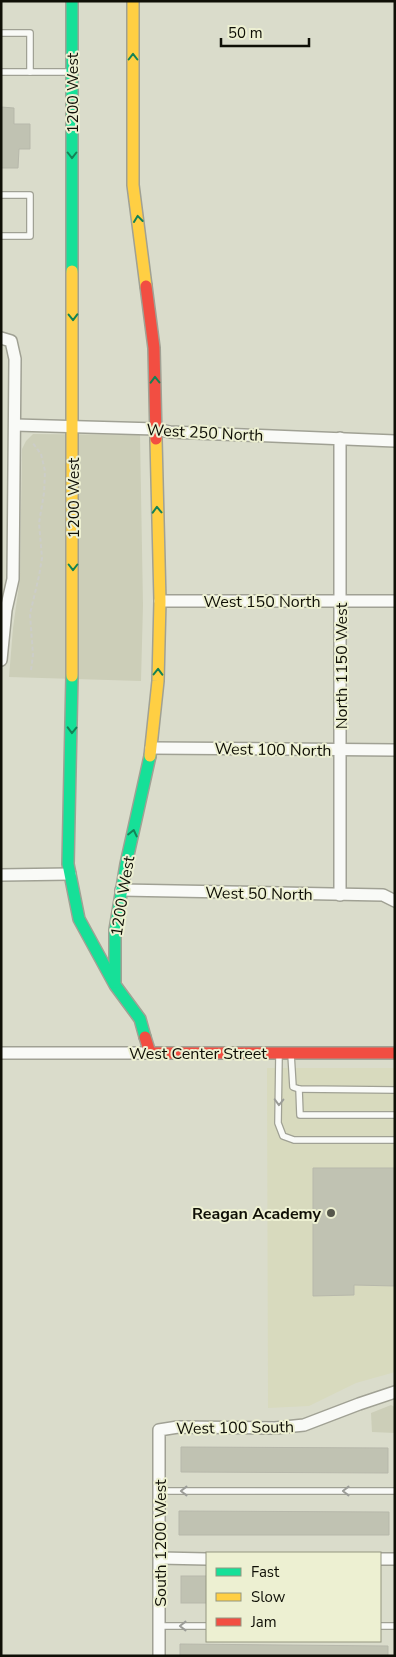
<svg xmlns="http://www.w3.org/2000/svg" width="396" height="1657" font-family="'Nunito Sans',sans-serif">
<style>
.built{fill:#d8dabe}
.green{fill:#ccceb8}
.building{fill:#c0c2b2;stroke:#b7b8ab}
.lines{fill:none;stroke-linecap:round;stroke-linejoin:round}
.lane-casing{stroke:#a0a194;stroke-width:8}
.street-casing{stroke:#a0a194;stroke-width:14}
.fast-casing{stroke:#a0a194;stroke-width:14}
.slow-casing{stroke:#a0a194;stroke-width:14}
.jam-casing{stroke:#a0a194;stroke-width:14}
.path{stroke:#cccdc8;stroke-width:2;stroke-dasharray:4 2.5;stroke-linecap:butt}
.lane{stroke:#f9faf7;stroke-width:5.5}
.street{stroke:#f9faf7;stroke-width:11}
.fast{stroke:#16e098;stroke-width:11}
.slow{stroke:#ffcf43;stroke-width:11}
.jam{stroke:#f24e42;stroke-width:11}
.oneway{stroke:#138256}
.oneway2{stroke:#9b9c97}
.poi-dot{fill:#56574b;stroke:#edf0d2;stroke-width:2}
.labels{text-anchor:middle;stroke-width:4;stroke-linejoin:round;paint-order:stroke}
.street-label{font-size:16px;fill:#0f0f06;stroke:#edf0d2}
.poi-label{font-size:16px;font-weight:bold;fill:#0f0f06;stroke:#edf0d2;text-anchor:end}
</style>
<rect width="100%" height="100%" fill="#dadccb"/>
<path class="built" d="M267,1068H395V1372L356,1383L309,1406L268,1408Z"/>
<g class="green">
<path d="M33,434L140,435L143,605L141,681L9,677L13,628L20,578L22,449L26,441Z"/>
<path d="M391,1405L395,1407V1433L372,1432L371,1413Z"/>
</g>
<g class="building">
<path d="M1,107L14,108V124H30V149H19L18,168H1Z"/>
<path d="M313,1168H395V1286L354,1285V1295L313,1296Z"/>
<path d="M181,1447L388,1448V1473L181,1472Z"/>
<path d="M179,1511L389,1512V1535H179Z"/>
<rect x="181" y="1576" width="26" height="27"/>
<path d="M180,1644L388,1646V1656H180Z"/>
</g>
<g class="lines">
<g class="lane-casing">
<g id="lane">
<path d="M1,33H30V72"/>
<path d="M1,72H72"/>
<path d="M1,195H30V236H1"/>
<path d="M291,1054L293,1087L299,1089L395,1090"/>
<path d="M279,1055L278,1123L283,1136L294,1140H395"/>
<path d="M299,1089L300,1115H395"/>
<path d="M160,1491H395"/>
<path d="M160,1626H207"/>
<path d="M380,1626H395"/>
</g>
</g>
<g class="street-casing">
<g id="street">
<path d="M1,338L11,341L15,359L13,579L6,610L1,660"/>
<path d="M15,425L156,429L170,432L395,441"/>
<path d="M340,438V895"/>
<path d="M160,601H395"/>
<path d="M151,748L395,750"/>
<path d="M1,875L70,874"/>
<path d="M121,890L383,895L395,901"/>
<path d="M1,1053H150"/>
<path d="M160,1558L207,1559"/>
<path d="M380,1559H395"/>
<path d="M159,1656V1430L178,1427L275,1428L304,1425L359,1404L395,1392"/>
</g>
</g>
<g class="fast-casing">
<g id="fast">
<path d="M72,1V271"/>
<path d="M72,676L68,864L79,919L115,985L140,1019L145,1037"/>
<path d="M115,982V930L126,864L150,756"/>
</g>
</g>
<g class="slow-casing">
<g id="slow">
<path d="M133,1V185L146,286"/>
<path d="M72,271V676"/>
<path d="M150,756L158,681L160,601L156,439"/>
</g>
</g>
<g class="jam-casing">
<g id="jam">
<path d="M146,286L154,348L156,439"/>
<path d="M145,1037L150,1053H395"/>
</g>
</g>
<path class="path" d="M31,670L33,655L30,614L39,576L42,558L39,523L44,493L45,471L41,454L32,442"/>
<use href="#lane" class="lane"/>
<use href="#street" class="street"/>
<use href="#fast" class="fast"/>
<use href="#slow" class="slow"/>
<use href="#jam" class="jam"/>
</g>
<defs><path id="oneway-chevron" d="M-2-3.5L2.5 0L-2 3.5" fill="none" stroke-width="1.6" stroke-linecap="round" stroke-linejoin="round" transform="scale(1.25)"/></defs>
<g class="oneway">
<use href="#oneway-chevron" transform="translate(133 57) rotate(-90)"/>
<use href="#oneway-chevron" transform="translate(72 155) rotate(90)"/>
<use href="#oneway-chevron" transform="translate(138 219) rotate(-97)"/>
<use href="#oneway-chevron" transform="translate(73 317) rotate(89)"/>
<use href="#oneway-chevron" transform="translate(155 380) rotate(-91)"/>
<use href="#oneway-chevron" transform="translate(157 510) rotate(-92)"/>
<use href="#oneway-chevron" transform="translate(73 567) rotate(90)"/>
<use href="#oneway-chevron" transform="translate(158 672) rotate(-89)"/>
<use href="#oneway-chevron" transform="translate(72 730) rotate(91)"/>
<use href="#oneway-chevron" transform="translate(133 833) rotate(-77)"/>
</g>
<g class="oneway2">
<use href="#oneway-chevron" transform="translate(279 1102) rotate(91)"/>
<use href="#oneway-chevron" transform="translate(184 1491) rotate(-180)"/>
<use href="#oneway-chevron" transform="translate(346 1491) rotate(-180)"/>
<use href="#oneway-chevron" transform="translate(183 1626) rotate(-180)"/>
</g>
<circle class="poi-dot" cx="331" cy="1213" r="5"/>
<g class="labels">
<g class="street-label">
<text transform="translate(72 93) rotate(-90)" y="6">1200 West</text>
<text transform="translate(205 432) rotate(3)" y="6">West 250 North</text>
<text transform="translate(73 498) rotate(-90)" y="6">1200 West</text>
<text x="262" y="607">West 150 North</text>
<text transform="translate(341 666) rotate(-90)" y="6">North 1150 West</text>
<text transform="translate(273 749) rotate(1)" y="6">West 100 North</text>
<text transform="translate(259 893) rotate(1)" y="6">West 50 North</text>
<text transform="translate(122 896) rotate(-81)" y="6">1200 West</text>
<text x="198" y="1059">West Center Street</text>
<text transform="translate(235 1427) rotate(-1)" y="6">West 100 South</text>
<text transform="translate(160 1543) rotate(-90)" y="6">South 1200 West</text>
</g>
<g class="poi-label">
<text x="321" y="1219">Reagan Academy</text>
</g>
</g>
<rect width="396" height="1657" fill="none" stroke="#0f0f06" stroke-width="5"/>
<rect x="206" y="1552" width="175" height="90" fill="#edf0d2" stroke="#949680"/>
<rect x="216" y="1568" width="25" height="8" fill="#16e098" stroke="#949680"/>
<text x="251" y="1577" font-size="15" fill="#0f0f06">Fast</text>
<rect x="216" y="1593" width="25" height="8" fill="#ffcf43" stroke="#949680"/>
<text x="251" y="1602" font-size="15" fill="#0f0f06">Slow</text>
<rect x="216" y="1618" width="25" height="8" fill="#f24e42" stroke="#949680"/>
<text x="251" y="1627" font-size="15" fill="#0f0f06">Jam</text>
<path d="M221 38v8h88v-8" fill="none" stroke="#0f0f06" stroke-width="2.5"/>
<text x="228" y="38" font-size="15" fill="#0f0f06" stroke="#edf0d2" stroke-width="4" paint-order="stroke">50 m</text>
</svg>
